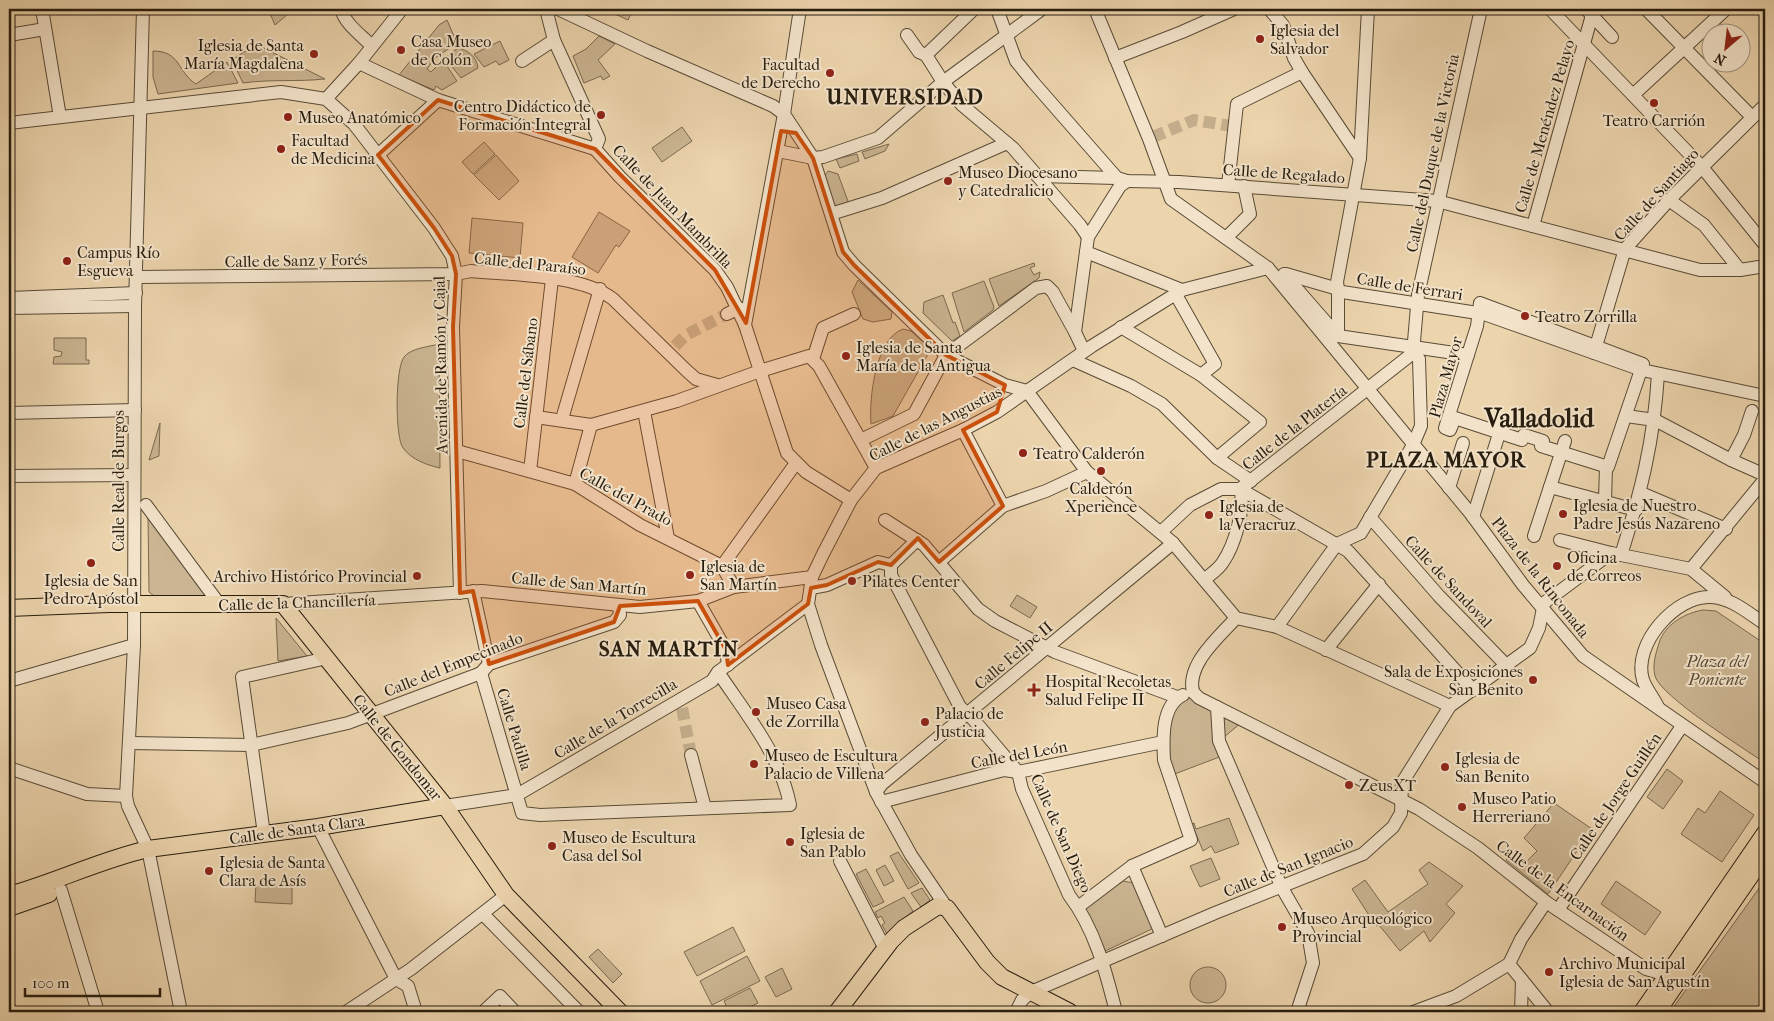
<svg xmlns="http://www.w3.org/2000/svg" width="1774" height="1021" font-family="'IM FELL French Canon',serif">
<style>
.green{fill:#cbb592;stroke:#796950}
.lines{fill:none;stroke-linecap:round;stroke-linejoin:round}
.minor-tunnel{stroke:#c5af8d;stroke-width:12;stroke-dasharray:12 6;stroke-linecap:butt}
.minor-casing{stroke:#584b36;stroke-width:14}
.major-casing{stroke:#271d0e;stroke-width:18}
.minor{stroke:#f3e3ca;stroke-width:12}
.major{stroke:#ecd4ad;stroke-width:16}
.marked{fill:#cb500c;fill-opacity:0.2;stroke:#cb500c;stroke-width:4;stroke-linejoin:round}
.poi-dot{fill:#8f2418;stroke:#f3e3ca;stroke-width:2}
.labels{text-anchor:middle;stroke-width:4;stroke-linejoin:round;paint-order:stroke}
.poi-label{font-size:16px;fill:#271d0e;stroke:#f3e3ca;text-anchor:start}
.street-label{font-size:16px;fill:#271d0e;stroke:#f3e3ca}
.park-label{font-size:16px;font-style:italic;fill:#584b36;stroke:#f3e3ca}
.district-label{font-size:21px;font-weight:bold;letter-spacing:1px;fill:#271d0e;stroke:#f3e3ca}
.town-label{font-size:26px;font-weight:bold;fill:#271d0e;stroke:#f3e3ca}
</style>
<rect width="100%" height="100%" fill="#ecd4ad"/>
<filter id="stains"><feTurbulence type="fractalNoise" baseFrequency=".004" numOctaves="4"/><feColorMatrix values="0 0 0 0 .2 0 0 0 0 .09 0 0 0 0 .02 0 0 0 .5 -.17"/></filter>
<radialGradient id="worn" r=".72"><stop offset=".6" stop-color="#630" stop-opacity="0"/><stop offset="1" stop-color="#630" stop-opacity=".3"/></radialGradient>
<g class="green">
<path d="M268,9H294L275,25Z"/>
<path d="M604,9H633L628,20Z"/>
<path d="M447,20L457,43L435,58L427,69L431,72L443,60L457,81L442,90L436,86L434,90L399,75L439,25Z"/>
<path d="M599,36L615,44L598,60L610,76L603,80L601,76L584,83L573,56L586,49Z"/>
<path d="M500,41L509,60L499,65L496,61L484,67L474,54Z"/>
<path d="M256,44L325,79C297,82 270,79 243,83L232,60Z"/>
<path d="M458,48C468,50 477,57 478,68L461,78L449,63L448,55Z"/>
<path d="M153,51C181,51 177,72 196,84L227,62L238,83L158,94L153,77Z"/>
<path d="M682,127L692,141L662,162L652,148Z"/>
<path d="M484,142L495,154L473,174L462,162Z"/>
<path d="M889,144L885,151L865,159L862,152Z"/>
<path d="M857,154L859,161L840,168L836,159Z"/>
<path d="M496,155L519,181L499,200L474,175Z"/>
<path d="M828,171L838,174L849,204L836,209L824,177Z"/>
<path d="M599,212L630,231L619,247L616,245L598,273L572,257Z"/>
<path d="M472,218L523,223L520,258L469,253Z"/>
<path d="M1034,263L1035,266L1030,268L1034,275L1040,272L1039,278L999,306L989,279Z"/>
<path d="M858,280L892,312L891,319L873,322L863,319L852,292Z"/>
<path d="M984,281L994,307L993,310L964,332L952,293Z"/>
<path d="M943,295L953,323L955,322L960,336L952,341L923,313L924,302Z"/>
<path d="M903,329L911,331L931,349L893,416L871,424C869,399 875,339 903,329Z"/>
<path d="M54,338H86V360H89V364H53L54,357L61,356L62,352L54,350Z"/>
<path d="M439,344L440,468C427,465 412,460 403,448C395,437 395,369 404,357C411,348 428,347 439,344Z"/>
<path d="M160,423L159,456L149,460Z"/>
<path d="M148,516L209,597L154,596L149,592Z"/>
<path d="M1017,595L1037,607L1030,618L1010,606Z"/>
<path d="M1703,610L1716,611L1765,644V763C1745,749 1660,696 1655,676C1652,665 1656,653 1659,643C1665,624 1685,613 1703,610Z"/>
<path d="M276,618L307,656L278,661Z"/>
<path d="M1188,695L1242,722L1217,743L1222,756L1172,775L1166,751L1168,719Z"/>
<path d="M1667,769L1683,781L1663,809L1647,797Z"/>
<path d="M1720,791L1754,815L1722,862L1681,834L1698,808L1705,813Z"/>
<path d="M1554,803L1592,829L1548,894L1506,860L1508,857L1505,851L1508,848L1524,864L1537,851L1524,838Z"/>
<path d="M1229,818L1239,844L1215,853L1211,846L1203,851L1192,824L1194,823L1196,829Z"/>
<path d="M898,852L919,883L908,889L890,856Z"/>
<path d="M1211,858L1220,879L1200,887L1190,866Z"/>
<path d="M1429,862L1463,886L1446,904L1455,913L1430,942L1424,931L1400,951L1379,925L1376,926L1352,889L1365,880L1388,912L1428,884L1419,870Z"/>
<path d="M885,865L894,881L884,886L876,870Z"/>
<path d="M866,869L884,902L873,907L856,874Z"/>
<path d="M1765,880V1012H1670Z"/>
<path d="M1123,881L1134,883L1154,928L1103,952L1084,909Z"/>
<path d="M1616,881L1661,912L1645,935L1601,904Z"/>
<path d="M256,884L292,886V904L255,902Z"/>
<path d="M922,888L930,900L921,907L911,893Z"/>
<path d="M904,897L913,911L887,934L882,925L885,923L881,916L878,918L875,912Z"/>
<path d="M733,927L745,951L697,976L684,952Z"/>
<path d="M598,949L622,974L613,983L589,957Z"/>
<path d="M747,956L760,981L712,1005L700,981Z"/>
<circle cx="1208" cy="985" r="18"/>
<path d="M782,968L792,989L776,997L765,977Z"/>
<path d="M750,988L758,1003L739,1012H729L724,1001Z"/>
</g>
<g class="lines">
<g class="minor-tunnel">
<path d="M1153,137L1194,120L1232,126"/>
<path d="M675,346L686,335L727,314"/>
<path d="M682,708L691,755"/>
</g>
<g class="minor-casing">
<g id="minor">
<path d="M42,9L60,117"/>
<path d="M143,9L135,306L134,645L126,796L128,806L148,849L181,1012"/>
<path d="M341,9C345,24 361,35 372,46"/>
<path d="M546,9L554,40L599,139L595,149"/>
<path d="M558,9L647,51L773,106L784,114L813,158L843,252L854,265L946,355L1005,385L1027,391"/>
<path d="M997,9L1016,61L1033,82L1117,178"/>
<path d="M1095,9L1149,139L1171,199L1268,268L1471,514L1523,585L1583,656L1765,782"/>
<path d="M1368,9L1360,158L1337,282L1338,289L1342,292L1484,314L1642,370L1765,396"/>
<path d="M1550,9L1702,167L1765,245"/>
<path d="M1586,9L1612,37"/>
<path d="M1646,9L1752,117"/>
<path d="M9,35L45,29"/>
<path d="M907,35L919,52L926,55L943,82L962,105L1013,148L1080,225L1088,237"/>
<path d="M926,55L974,9"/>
<path d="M1115,58L1182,32L1234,9"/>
<path d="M522,61L554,40"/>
<path d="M359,63L438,100L595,149"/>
<path d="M1302,72L1360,158"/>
<path d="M1633,95L1726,9"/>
<path d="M326,99L359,63L402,9"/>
<path d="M9,123L281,92L326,99L354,124L434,228L452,256L456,274L453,327L460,593"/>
<path d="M595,149L620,177L715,270L727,287L745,325L787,453L806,472L851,500"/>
<path d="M778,151L813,158L823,157L878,138L943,82L1042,9"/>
<path d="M378,155L438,100"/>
<path d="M1039,176L1117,178L1127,181L1179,182L1437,201L1700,270H1740L1765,266"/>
<path d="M1228,185L1237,104L1302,72L1294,58L1283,25L1269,9"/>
<path d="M1669,200L1704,225L1740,270"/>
<path d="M834,213L882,198L1007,143"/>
<path d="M1533,226L1592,15L1599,9"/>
<path d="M1226,238L1250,214L1244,186"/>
<path d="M1086,252L1182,290"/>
<path d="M1284,274L1338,336"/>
<path d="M1286,274L1338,289V336"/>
<path d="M136,277L456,274L471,271C513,275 580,274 613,299L687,371L696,379L717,385"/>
<path d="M1175,293L1215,364L1201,375L1260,422L1217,458"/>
<path d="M9,298L136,293"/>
<path d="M1480,303L1643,364L1608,467L1541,446L1543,441L1524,435L1522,440L1455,418L1450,430L1445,428L1477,326Z"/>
<path d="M9,308L135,306"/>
<path d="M727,314L739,308"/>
<path d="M745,325L784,114L800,9"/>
<path d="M1121,327L1201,375"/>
<path d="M1338,336L1468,355"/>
<path d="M1084,351L1075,332L1088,237L1120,186L1127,181"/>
<path d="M1594,353L1625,249L1669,200L1765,105"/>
<path d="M813,359L823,328L854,314"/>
<path d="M1073,360L1131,386L1162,404L1217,458L1251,481"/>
<path d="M1027,391L1087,472L1173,543L1236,618L1277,627L1450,706"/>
<path d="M644,411L668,538"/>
<path d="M9,413L135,410"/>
<path d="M1626,416L1655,420L1731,460L1765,475"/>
<path d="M536,417L591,425L677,401L760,371L809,356L819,366L876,468"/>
<path d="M562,419L600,289"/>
<path d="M963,430L1003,506"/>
<path d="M861,440L914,414L946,355L1036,288L1047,286L1053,292L1075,332"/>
<path d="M457,451L575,484L640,525L722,566L734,587"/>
<path d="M1731,460L1744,435L1752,411"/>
<path d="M530,471L552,279"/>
<path d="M9,476L134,475"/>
<path d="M575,484L591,425"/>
<path d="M1550,487L1636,510"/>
<path d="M1449,488L1463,443"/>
<path d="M1240,489L1413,353L1418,295L1481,9"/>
<path d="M1641,493L1726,529"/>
<path d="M1605,501L1606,466"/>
<path d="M146,505L220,605"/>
<path d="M1370,517L1439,596L1506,665"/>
<path d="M1473,517L1503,421"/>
<path d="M885,520L924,545L978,609L995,621L1055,652L1177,697"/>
<path d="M1161,532L1190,505L1221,489H1240L1348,551L1473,690"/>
<path d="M1534,536L1565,441"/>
<path d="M917,540L891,565V575L960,707L973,719L1018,772L1022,789L1069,895C1095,929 1106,972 1116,1012"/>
<path d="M1560,540L1611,553L1691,569L1725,597"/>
<path d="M1337,544L1361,533L1413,445L1421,426L1419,359L1413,351"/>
<path d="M1621,555C1641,492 1654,441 1658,374"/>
<path d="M939,562L1003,506L1046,491L1087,472"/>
<path d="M722,566L796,463"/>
<path d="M1691,569L1765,479"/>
<path d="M1205,579C1211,574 1219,569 1223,562C1234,546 1246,508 1240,489"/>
<path d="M811,588L827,585L878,562L891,565"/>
<path d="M473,591L489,664"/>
<path d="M698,601L726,650L728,665"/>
<path d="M283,604L482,591L640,607L698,601L734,587L812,577"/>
<path d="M1277,627L1337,544"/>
<path d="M1326,650L1379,584"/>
<path d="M481,673L522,813L540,815L790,805C780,754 746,714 718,672"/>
<path d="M9,681L134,645"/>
<path d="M1193,692L1199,698L1419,809L1478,848L1546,902L1646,969L1674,977"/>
<path d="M1193,692C1186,664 1220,636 1236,618"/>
<path d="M1217,707L1219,741L1282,888L1308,933L1313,963L1297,1012"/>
<path d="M1658,707C1654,698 1646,689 1643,680C1632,644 1676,595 1711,597C1732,598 1748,613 1765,624"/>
<path d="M129,743L251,745L348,723L481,673L489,664L614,622L620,615L619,606"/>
<path d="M691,755L705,808"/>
<path d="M9,768L87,794L126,796"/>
<path d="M876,792L882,784L1173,543"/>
<path d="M881,802L1004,770L1018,772L1163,742"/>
<path d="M445,806L517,795L712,681L718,672L808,604"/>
<path d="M318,827L396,979L408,986L416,1012"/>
<path d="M264,834L242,677L327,658"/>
<path d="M840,861L885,949"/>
<path d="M1132,866L1162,936"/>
<path d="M61,890L98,1012"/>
<path d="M1546,902L1521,939L1509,964L1548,1012"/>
<path d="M1078,907L1132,866L1191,840L1164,760C1163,740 1161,705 1183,695"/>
<path d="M947,908L911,855L876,792L821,645L808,604L812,577L823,554L851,500L876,468L963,430L997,412L1092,346L1182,290L1268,268"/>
<path d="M1558,910L1682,726"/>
<path d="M483,914L579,1012"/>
<path d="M9,1008L10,1012"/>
<path d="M346,1012L411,969L506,895"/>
<path d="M483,1012L500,996L515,1012"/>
<path d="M1016,1012L1022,1000L1031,992L1215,913L1363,854L1393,827L1401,813L1402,783L1450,706L1530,648L1539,628L1544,603L1611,553"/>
<path d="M1413,1012L1456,996L1509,964"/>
<path d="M1521,1012L1522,980"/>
</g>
</g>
<g class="major-casing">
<g id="major">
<path d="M9,608L109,604H283L445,806L506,895L620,1012"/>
<path d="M9,895C56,882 100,860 148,849L318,827L445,806"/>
<path d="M9,908L49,894"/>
<path d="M837,1012L891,941L904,928L938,906L947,908L987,962L1002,977L1070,1012"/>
<path d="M1642,1012L1765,833"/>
<path d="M1657,1012L1765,855"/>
</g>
</g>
<use href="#minor" class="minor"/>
<use href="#major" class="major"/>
</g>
<path class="marked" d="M438,100L595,149L715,270L746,323L781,131L796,133L813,158L843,252L854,265L946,355L1005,385L997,412L963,430L1003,506L939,562L918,538L891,565L878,562L827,585L811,588L808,604L728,665L726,650L698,601L620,606L614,622L489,664L473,591L460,593L453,327L456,274L452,256L434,228L378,155Z"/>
<g class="poi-dot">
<circle cx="1260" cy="39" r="5"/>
<circle cx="401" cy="50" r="5"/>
<circle cx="314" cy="54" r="5"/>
<circle cx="830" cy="73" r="5"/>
<circle cx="1654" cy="103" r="5"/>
<circle cx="601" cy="115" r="5"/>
<circle cx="288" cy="117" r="5"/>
<circle cx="281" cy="149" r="5"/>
<circle cx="948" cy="181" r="5"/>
<circle cx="67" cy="261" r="5"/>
<circle cx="1525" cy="316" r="5"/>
<circle cx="846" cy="356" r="5"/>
<circle cx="1023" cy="453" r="5"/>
<circle cx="1101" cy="471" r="5"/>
<circle cx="1563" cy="514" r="5"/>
<circle cx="1209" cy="515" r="5"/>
<circle cx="91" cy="563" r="5"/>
<circle cx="1557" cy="566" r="5"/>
<circle cx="690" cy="575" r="5"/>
<circle cx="417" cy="576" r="5"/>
<circle cx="852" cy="581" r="5"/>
<circle cx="1533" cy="680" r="5"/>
<path d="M1031.5 682.5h5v5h5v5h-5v5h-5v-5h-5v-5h5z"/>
<circle cx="756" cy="712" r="5"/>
<circle cx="925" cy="722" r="5"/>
<circle cx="754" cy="764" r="5"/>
<circle cx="1445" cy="767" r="5"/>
<circle cx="1349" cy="785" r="5"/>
<circle cx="1462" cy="807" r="5"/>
<circle cx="790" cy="842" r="5"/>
<circle cx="552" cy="846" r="5"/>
<circle cx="209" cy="871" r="5"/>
<circle cx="1282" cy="927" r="5"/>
<circle cx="1549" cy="972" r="5"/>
</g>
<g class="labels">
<g class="poi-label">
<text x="1270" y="36">Iglesia del<tspan x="1270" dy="18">Salvador</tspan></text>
<text x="411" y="47">Casa Museo<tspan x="411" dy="18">de Colón</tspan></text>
<text x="304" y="51" text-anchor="end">Iglesia de Santa<tspan x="304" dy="18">María Magdalena</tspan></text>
<text x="820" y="70" text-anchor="end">Facultad<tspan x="820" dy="18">de Derecho</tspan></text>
<text x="591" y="112" text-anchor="end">Centro Didáctico de<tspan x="591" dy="18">Formación Integral</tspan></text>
<text x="298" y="123">Museo Anatómico</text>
<text x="1654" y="126" text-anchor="middle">Teatro Carrión</text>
<text x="291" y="146">Facultad<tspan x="291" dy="18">de Medicina</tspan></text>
<text x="958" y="178">Museo Diocesano<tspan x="958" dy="18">y Catedralicio</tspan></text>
<text x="77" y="258">Campus Río<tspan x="77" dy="18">Esgueva</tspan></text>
<text x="1535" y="322">Teatro Zorrilla</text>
<text x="856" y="353">Iglesia de Santa<tspan x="856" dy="18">María de la Antigua</tspan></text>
<text x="1033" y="459">Teatro Calderón</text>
<text x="1101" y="494" text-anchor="middle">Calderón<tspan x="1101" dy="18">Xperience</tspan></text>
<text x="1573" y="511">Iglesia de Nuestro<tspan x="1573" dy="18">Padre Jesús Nazareno</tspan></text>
<text x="1219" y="512">Iglesia de<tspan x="1219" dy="18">la Veracruz</tspan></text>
<text x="1567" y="563">Oficina<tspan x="1567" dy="18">de Correos</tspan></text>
<text x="700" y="572">Iglesia de<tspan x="700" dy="18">San Martín</tspan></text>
<text x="407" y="582" text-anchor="end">Archivo Histórico Provincial</text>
<text x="91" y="586" text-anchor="middle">Iglesia de San<tspan x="91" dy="18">Pedro Apóstol</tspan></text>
<text x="862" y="587">Pilates Center</text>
<text x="1523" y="677" text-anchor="end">Sala de Exposiciones<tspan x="1523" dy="18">San Benito</tspan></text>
<text x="1045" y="687">Hospital Recoletas<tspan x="1045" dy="18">Salud Felipe II</tspan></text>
<text x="766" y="709">Museo Casa<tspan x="766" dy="18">de Zorrilla</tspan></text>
<text x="935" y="719">Palacio de<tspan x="935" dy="18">Justicia</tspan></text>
<text x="764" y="761">Museo de Escultura<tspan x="764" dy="18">Palacio de Villena</tspan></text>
<text x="1455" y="764">Iglesia de<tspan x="1455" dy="18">San Benito</tspan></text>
<text x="1359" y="791">ZeusXT</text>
<text x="1472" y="804">Museo Patio<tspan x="1472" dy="18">Herreriano</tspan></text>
<text x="800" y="839">Iglesia de<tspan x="800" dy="18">San Pablo</tspan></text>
<text x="562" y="843">Museo de Escultura<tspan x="562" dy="18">Casa del Sol</tspan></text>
<text x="219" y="868">Iglesia de Santa<tspan x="219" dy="18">Clara de Asís</tspan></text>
<text x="1292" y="924">Museo Arqueológico<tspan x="1292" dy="18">Provincial</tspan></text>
<text x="1559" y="969">Archivo Municipal<tspan x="1559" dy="18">Iglesia de San Agustín</tspan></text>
</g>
<g class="street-label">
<text transform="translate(1544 126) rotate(-74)" y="6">Calle de Menéndez Pelayo</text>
<text transform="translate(1432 153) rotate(-78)" y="6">Calle del Duque de la Victoria</text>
<text transform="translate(1284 173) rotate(4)" y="6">Calle de Regalado</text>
<text transform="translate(1656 194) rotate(-48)" y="6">Calle de Santiago</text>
<text transform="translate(673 206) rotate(46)" y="6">Calle de Juan Mambrilla</text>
<text transform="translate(296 260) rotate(-1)" y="6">Calle de Sanz y Forés</text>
<text transform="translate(530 263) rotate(6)" y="6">Calle del Paraíso</text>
<text transform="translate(1410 286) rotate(9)" y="6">Calle de Ferrari</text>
<text transform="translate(440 365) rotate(-91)" y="6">Avenida de Ramón y Cajal</text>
<text transform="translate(525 373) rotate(-83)" y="6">Calle del Sábano</text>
<text transform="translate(1445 377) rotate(-74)" y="6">Plaza Mayor</text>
<text transform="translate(935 423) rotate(-27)" y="6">Calle de las Angustias</text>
<text transform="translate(1294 427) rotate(-38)" y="6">Calle de la Platería</text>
<text transform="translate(118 481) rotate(-90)" y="6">Calle Real de Burgos</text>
<text transform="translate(626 496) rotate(29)" y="6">Calle del Prado</text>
<text transform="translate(1541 577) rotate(52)" y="6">Plaza de la Rinconada</text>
<text transform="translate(1449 581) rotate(47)" y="6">Calle de Sandoval</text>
<text transform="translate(579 583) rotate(5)" y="6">Calle de San Martín</text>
<text transform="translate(297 602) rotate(-2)" y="6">Calle de la Chancillería</text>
<text transform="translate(1013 655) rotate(-40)" y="6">Calle Felipe II</text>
<text transform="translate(453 664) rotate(-22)" y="6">Calle del Empecinado</text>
<text transform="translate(615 718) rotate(-31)" y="6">Calle de la Torrecilla</text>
<text transform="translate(515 729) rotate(73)" y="6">Calle Padilla</text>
<text transform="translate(398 747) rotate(51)" y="6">Calle de Gondomar</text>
<text transform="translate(1019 754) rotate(-10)" y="6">Calle del León</text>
<text transform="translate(1615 796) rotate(-56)" y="6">Calle de Jorge Guillén</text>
<text transform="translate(297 829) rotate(-8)" y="6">Calle de Santa Clara</text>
<text transform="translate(1062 833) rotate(66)" y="6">Calle de San Diego</text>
<text transform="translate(1288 866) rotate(-22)" y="6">Calle de San Ignacio</text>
<text transform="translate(1563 890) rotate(36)" y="6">Calle de la Encarnación</text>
</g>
<g class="park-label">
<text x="1717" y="667">Plaza del<tspan x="1717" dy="18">Poniente</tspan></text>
</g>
<g class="district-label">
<text x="905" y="104">UNIVERSIDAD</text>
<text x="1446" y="467">PLAZA MAYOR</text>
<text x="669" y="656">SAN MARTÍN</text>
</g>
<g class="town-label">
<text x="1539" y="427">Valladolid</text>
</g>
</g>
<rect width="1774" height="1021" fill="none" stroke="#ecd4ad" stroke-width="30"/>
<rect x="10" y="10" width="1754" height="1001" fill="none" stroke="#271d0e" stroke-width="2.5"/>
<rect x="15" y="15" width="1744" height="991" fill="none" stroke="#271d0e"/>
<g transform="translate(1726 48) rotate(208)"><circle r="24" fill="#f3e3ca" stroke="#a1947f"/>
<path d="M0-4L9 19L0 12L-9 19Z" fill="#8f2418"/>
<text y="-8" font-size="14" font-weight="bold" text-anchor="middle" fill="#271d0e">N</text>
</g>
<path d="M25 988v8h135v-8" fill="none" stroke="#271d0e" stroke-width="2.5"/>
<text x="32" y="988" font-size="15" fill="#271d0e" stroke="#f3e3ca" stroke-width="4" paint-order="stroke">100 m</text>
<rect width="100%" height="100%" filter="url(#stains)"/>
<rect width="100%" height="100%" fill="url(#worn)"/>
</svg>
